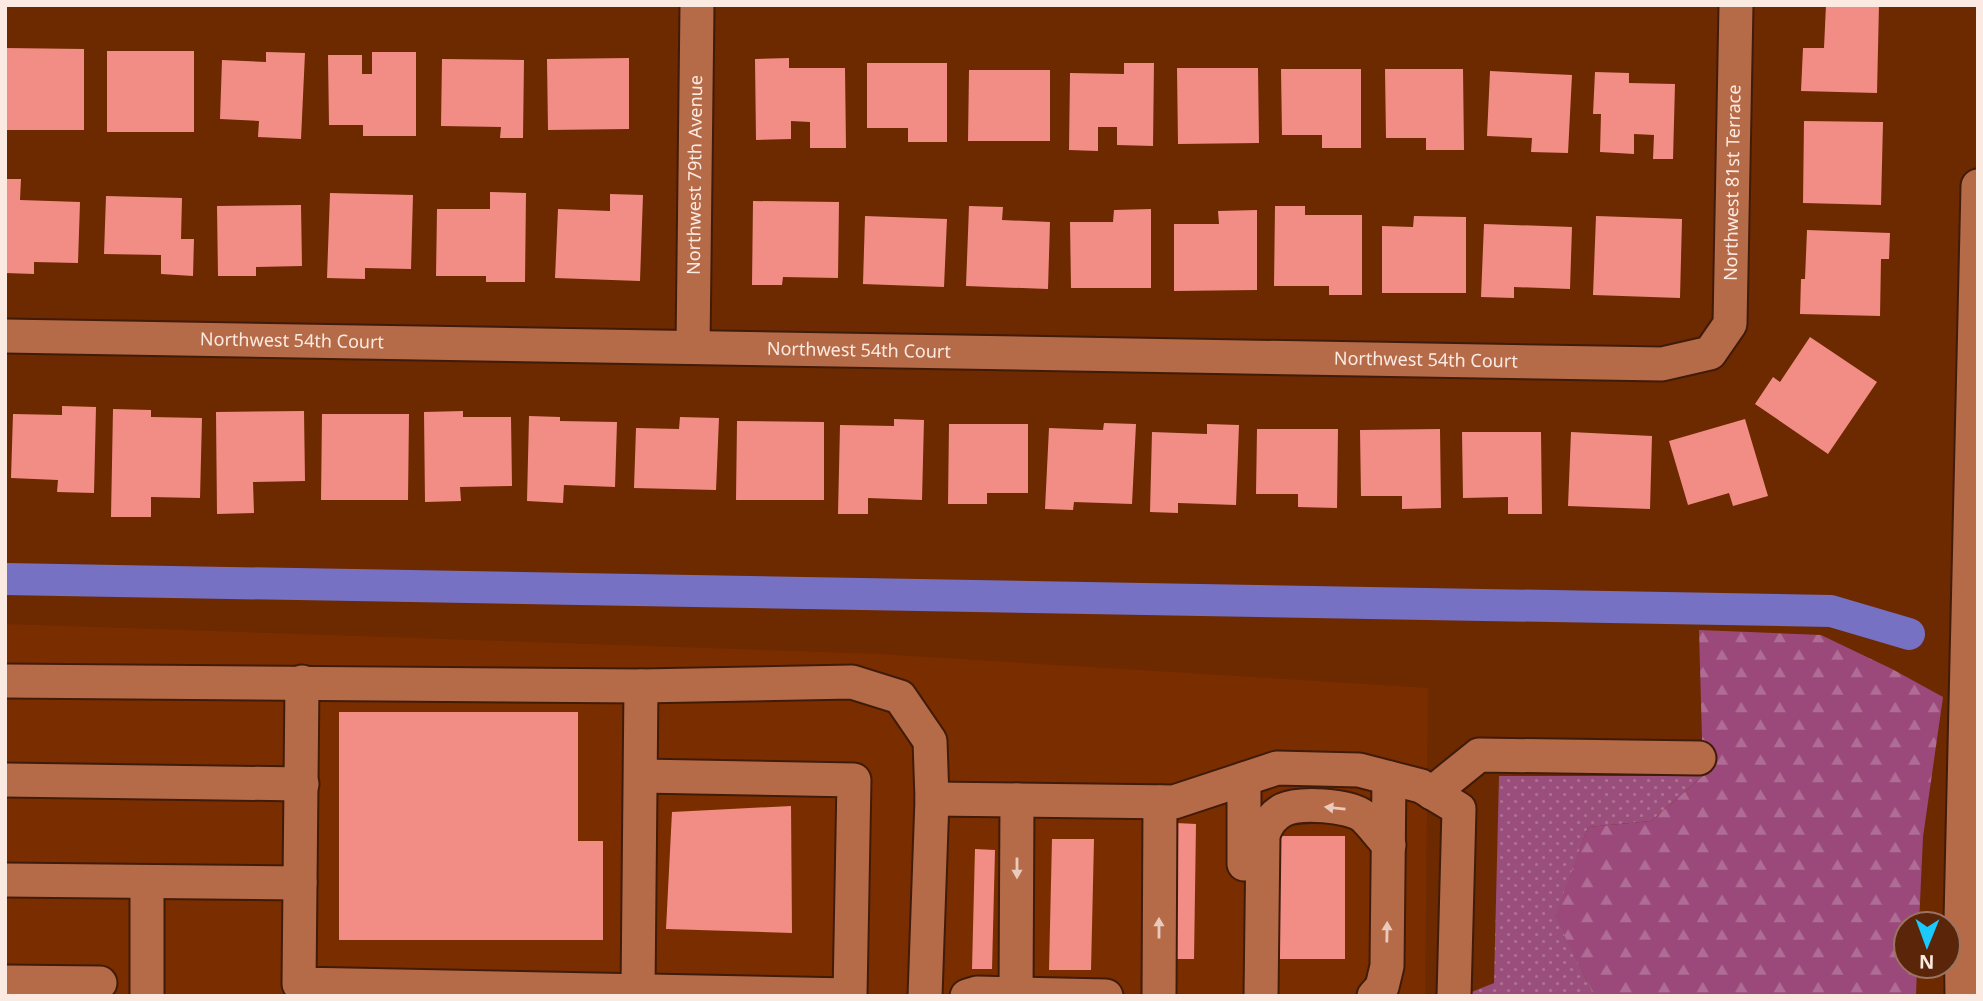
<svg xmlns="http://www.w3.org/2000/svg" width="1983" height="1001" font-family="'Noto Sans',sans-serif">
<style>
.built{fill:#7a2e00}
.grass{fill:url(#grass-dots)}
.forest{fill:url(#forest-firs)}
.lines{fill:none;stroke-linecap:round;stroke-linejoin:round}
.canal{stroke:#7671c3;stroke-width:32}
.building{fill:#f28d85}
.minor-casing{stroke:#411b09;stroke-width:37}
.minor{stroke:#b66b48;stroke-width:33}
.oneway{fill:#eacabc}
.labels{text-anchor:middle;stroke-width:7;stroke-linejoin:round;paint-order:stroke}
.street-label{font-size:18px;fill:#fbeae2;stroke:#5a2509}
</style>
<defs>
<pattern id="grass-dots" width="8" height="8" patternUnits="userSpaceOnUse" patternTransform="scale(1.75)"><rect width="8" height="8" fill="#9a4e7b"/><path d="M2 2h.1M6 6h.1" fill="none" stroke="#ae7094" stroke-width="1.8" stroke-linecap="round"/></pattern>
<pattern id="forest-firs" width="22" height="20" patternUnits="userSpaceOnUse" patternTransform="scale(1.75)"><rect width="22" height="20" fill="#9b497b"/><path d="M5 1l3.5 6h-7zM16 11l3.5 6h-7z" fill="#af6c94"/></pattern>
</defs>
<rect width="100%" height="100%" fill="#6d2900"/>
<path class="built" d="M5,624L880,654L1428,688L1425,996H5Z"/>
<path class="grass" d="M1499,776H1703L1651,821L1588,827L1556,916L1594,996H1470L1469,993L1494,983Z"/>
<path class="forest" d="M1699,630L1821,635L1892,669L1943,697L1923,837L1919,924H1906V966H1917L1916,996H1594L1555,916L1588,827L1651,821L1703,776Z"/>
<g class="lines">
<path class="canal" d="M5,579L1831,611L1909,634"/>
</g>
<g class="building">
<path d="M1826,5H1879L1877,93L1801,91L1803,48H1824Z"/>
<path d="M5,48L84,49V130H5Z"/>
<rect x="107" y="51" width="87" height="81"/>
<path d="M266,52L305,53L301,139L258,137L259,121L220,119L222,60L266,62Z"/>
<path d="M372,52H416V136H363V125H329L328,55H362V74H372Z"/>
<path d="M629,58V129L548,130L547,59Z"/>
<path d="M789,58V68H845L846,148H810V122L791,121V139L756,140L755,59Z"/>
<path d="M442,59L524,60L523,138H500L501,127L441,126Z"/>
<path d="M867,63H947V142H908V128H867Z"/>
<path d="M1124,63H1154L1153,146L1117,145V127H1098V151L1069,150L1070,73L1124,74Z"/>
<path d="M1177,68H1258L1259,143L1178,144Z"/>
<path d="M1281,69H1361V148H1322V135H1282Z"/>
<path d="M1385,69H1463L1464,150H1426V138H1386Z"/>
<path d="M969,70H1050V141H968Z"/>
<path d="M1490,71L1572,75L1568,153L1531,152L1532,138L1487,136Z"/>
<path d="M1595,72L1629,73V83L1675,84L1673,159H1653L1654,135L1634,134V154L1600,152L1601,114H1593Z"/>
<path d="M1804,121L1883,122L1881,205L1803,203Z"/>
<path d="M5,179H21L20,200L80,202L78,263L34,262V274L5,273Z"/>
<path d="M490,192L526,193L525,282H486V276H436L437,209H490Z"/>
<path d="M330,193L413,195L411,269L365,268V279L327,278Z"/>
<path d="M610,194L643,195L640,281L555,278L558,209L610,211Z"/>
<path d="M106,196L182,198L181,239H194L193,276L161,274V255L104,254Z"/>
<path d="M753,201L839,202L838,278L783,277L782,285H752Z"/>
<path d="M301,205L302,266L256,267V276H218L217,206Z"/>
<path d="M969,206L1003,207L1002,220L1050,222L1048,289L966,286Z"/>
<path d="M1275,206H1305V215H1362V295H1329V286H1274Z"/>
<path d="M1151,209V288H1071L1070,222H1113L1114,210Z"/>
<path d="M1257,210V290L1174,291V224H1219L1218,211Z"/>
<path d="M865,216L947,219L944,287L863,284Z"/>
<path d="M1414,216L1466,217V293H1382V226L1413,227Z"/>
<path d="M1596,216L1682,219L1680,298L1593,295Z"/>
<path d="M1484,224L1572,227L1570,289L1514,287V298L1481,297Z"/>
<path d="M1807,230L1890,233L1889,259H1881L1880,316L1800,314L1801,279H1805Z"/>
<path d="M1810,337L1877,382L1828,454L1755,404L1773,377L1780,382Z"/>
<path d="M62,406L96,407L94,493L57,492L58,480L11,478L13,414L62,415Z"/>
<path d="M113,409L151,410V417L202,418L200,498L151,497V517H111Z"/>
<path d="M304,411L305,481L253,482L254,513L217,514L216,412Z"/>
<path d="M463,411V417H511L512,486L460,487L461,501L425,502L424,412Z"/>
<path d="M322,414H409L408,500H321Z"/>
<path d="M529,416L560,417V421L617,422L615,487L564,485L563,503L527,501Z"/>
<path d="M680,417L719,418L716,490L634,488L636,428L679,429Z"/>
<path d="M894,419L924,420L922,500L868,498V514H838L840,425L894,426Z"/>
<path d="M1745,419L1768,496L1733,506L1729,493L1688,505L1669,441Z"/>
<path d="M737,421L824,422V500H736Z"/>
<path d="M1104,423L1136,424L1132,504L1074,502L1073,510L1045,509L1049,428L1103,430Z"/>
<path d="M949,424H1028V493H987V504H948Z"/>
<path d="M1207,424L1239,425L1236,505L1178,503V513L1150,512L1152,432L1207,434Z"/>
<path d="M1257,429H1338L1337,508L1298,507V494H1256Z"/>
<path d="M1440,429L1441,508L1402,509V496H1361L1360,430Z"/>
<path d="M1462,432H1541L1542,514H1508V497L1463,498Z"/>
<path d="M1571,432L1652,436L1650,509L1568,506Z"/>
<path d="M339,712H578V841H603V940H339Z"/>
<path d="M791,806L792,933L666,929L672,812Z"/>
<path d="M1176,823L1196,824L1194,959H1174Z"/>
<rect x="1278" y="836" width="67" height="123"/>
<path d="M1052,839H1094L1091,970H1049Z"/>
<path d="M975,849L995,850L992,969H972Z"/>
</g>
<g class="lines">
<g class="minor-casing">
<g id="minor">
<path id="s1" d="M5,336L1662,364L1710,353L1730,324L1736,5"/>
<path id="s2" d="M693,347L697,5"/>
<path d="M5,681L641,686L852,682L900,697L930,741L932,799L925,996"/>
<path d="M302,682L299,984L850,995L854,780L641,776"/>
<path d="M5,780L302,784"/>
<path d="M1432,793L1479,755L1699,758"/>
<path d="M932,799L1174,802L1277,768L1359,770L1421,786L1459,809L1454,996"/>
<path d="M1244,864V779"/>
<path d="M5,880L300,883"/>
<path d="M5,982L100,983"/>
<path d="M638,991L641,686"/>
<path d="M1016,994L1017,800"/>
<path d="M147,996V882"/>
<path d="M967,996L977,993L1106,996"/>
<path d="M1159,996L1160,802"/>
<path d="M1261,996L1263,835C1267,824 1272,816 1283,810C1300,802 1348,805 1363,816C1372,824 1380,836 1389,845"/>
<path d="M1374,996L1382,987L1387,966L1389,778"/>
<path d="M1962,996L1961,920L1978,186"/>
</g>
</g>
<use href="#minor" class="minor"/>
</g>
<defs><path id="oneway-solid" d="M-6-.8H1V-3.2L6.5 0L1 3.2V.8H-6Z" transform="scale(1.75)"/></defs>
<g class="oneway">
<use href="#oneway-solid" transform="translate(1335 808) rotate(-174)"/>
<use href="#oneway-solid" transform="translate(1017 868) rotate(90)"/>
<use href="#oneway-solid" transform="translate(1159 928) rotate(-90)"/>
<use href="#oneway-solid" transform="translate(1387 932) rotate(-89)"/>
</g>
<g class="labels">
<g class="street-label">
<text dy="6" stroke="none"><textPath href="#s2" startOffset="172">Northwest 79th Avenue</textPath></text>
<text dy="6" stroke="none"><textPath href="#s1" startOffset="1883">Northwest 81st Terrace</textPath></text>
<text dy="6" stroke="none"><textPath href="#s1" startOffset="287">Northwest 54th Court</textPath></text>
<text dy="6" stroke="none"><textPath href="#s1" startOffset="854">Northwest 54th Court</textPath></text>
<text dy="6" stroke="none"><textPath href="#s1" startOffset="1421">Northwest 54th Court</textPath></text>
</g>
</g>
<rect width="1983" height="1001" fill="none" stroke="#fbeae2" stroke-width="14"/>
<g transform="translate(1927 945) rotate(181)"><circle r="33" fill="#5a2509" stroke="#9a7460" stroke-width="2"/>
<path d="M0-5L12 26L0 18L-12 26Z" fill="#1bcafc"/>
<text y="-10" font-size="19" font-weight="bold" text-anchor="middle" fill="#fbeae2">N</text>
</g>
</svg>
